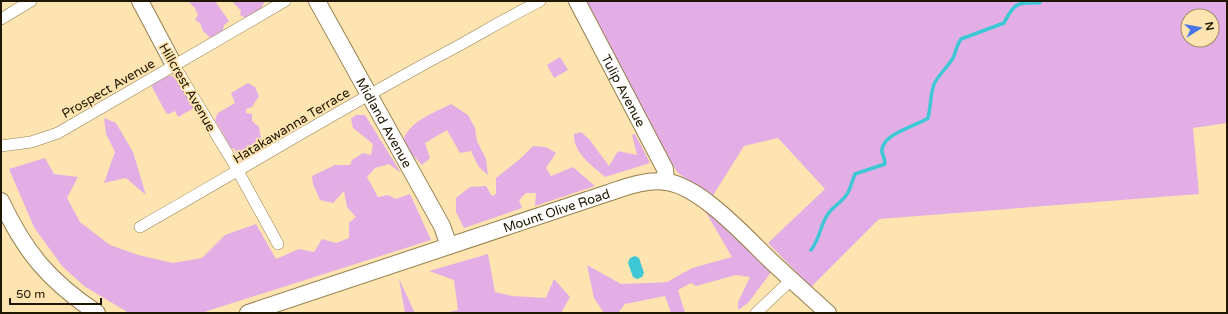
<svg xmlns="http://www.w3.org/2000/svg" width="1228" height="314" font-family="'Varela Round',sans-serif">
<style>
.green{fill:#e3aee5;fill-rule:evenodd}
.water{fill:#3ec7d5}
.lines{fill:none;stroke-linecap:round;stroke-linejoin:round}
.stream{stroke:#3ec7d5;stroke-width:3.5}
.street-casing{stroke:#957e4d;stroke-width:12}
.secondary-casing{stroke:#957e4d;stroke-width:18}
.street{stroke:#fff;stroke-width:11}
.secondary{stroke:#fff;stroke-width:16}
.labels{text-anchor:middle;stroke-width:4;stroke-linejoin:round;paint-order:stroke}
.street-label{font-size:13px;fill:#1f1603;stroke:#fde4b0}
</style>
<rect width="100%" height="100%" fill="#fde4b0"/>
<g class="green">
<path d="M188,1H215L229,21L224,25L223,31L211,38L203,31L200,23L195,20L198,15L195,8Z"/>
<path d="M232,1H264V3L259,12L246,18L240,15L241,11Z"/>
<path d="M586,1H1227V123L1193,128L1199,194L879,219L811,287L768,243L825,189L778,138L744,146L712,197L678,173L663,151ZM1188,16H1212V40H1188Z"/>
<path d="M560,57L568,70L554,78L547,65Z"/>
<path d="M168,75L174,77L194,108L178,117L175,111L169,114L166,113L152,87L153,84Z"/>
<path d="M248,83L255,87L259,96L252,107L246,109V113L252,114V121L259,127L263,151L255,154L253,157L243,163L238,158L235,149L231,148L215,120L218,113L235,103L231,93Z"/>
<path d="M451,104L468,115L475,128L477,141L486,159L488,175L478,166L471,151L460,153L447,130L425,143L430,158L422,165L411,153L403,140C411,120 434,113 451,104Z"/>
<path d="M356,115H365L401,173L389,164L375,168L367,177L378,197L388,195L396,199L410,194L431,240L201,313H129L84,286L62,266L34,227L9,169L45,158L54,174L78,177L67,198L80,222L110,245L138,255L173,263L202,258L225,235L256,224L276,259L299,249L314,252L322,239L336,243L349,238V223L356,217L347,207L344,191L333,203L320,200L313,184L312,176L335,165H350L352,160L363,153L371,155L373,144L353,128L351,119Z"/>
<path d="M104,118L116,123L133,152L146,195L126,178L104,183L115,152L106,134Z"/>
<path d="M581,132L589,139L609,166L618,151L637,155L632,135L635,134L650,163L605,177C592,165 573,153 574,134Z"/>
<path d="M533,146L546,147L556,153L546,168L551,176L573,167L595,186L535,206L536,193H526L519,200L522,208L464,228L456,212V198L470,187L486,186L492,196L496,194V178L520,159Z"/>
<path d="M704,209L771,272L748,303L738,310V302L750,277L736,275L696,286L691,283L678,290L685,313H671L665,296L625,304L618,313H604L594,298L587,265L621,284L649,283L667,282L692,268L732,257Z"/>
<path d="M488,254L495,292L512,296L546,298L554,279L570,297L561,313H444L458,310L454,280L429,271Z"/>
<path d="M399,279L415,313H405Z"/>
</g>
<path class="water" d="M635,256L639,258L644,273L642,277L637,279L633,277L628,263L630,258Z"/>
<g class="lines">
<path class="stream" d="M811,250C820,239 820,225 828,214C832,208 836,206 841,201C850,194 851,183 855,174L885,164C885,159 883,156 882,152C880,134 917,126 928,118C931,106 930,96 934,84C939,74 949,66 954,56C956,49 957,45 961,39L1004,23C1014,3 1017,2 1039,3L1041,1"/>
<g class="street-casing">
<g id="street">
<path d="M1,19L31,1"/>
<path d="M174,65L234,164L278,244"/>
<path d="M1,146L31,142L58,133L285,1"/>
<path d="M140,227C246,167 350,103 458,46C485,31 512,15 540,1"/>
<path d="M756,313L791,280"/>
</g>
</g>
<g class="secondary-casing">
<g id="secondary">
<path d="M140,1L174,65"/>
<path id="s1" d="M317,1L442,226L449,246"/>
<path id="s2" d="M577,1L665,169L666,182"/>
<path d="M1,201C25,252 49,281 97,313"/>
<path id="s3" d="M248,313L608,193C626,187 647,179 667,182C701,187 745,236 770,260C789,278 808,295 828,313"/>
</g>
</g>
<use href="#street" class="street"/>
<use href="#secondary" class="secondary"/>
</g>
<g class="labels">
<g class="street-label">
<text transform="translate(188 87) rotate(60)" y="5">Hillcrest Avenue</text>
<text transform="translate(108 88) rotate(-30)" y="5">Prospect Avenue</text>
<text dy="5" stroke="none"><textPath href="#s2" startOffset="101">Tulip Avenue</textPath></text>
<text dy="5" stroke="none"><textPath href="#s1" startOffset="139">Midland Avenue</textPath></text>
<text transform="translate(291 125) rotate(-31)" y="5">Hatakawanna Terrace</text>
<text dy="5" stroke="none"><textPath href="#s3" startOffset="325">Mount Olive Road</textPath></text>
</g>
</g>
<rect width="1228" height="314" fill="none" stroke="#1f1603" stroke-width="4"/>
<g transform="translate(1200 28) rotate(79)"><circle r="19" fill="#fde4b0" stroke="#a4926b"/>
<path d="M0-3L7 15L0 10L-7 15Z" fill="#4875e7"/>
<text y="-6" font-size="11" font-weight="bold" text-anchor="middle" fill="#1f1603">N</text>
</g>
<path d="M10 298v6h91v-6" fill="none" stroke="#1f1603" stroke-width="2"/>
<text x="16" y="298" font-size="12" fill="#1f1603" stroke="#fde4b0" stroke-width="3" paint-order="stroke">50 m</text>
</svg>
